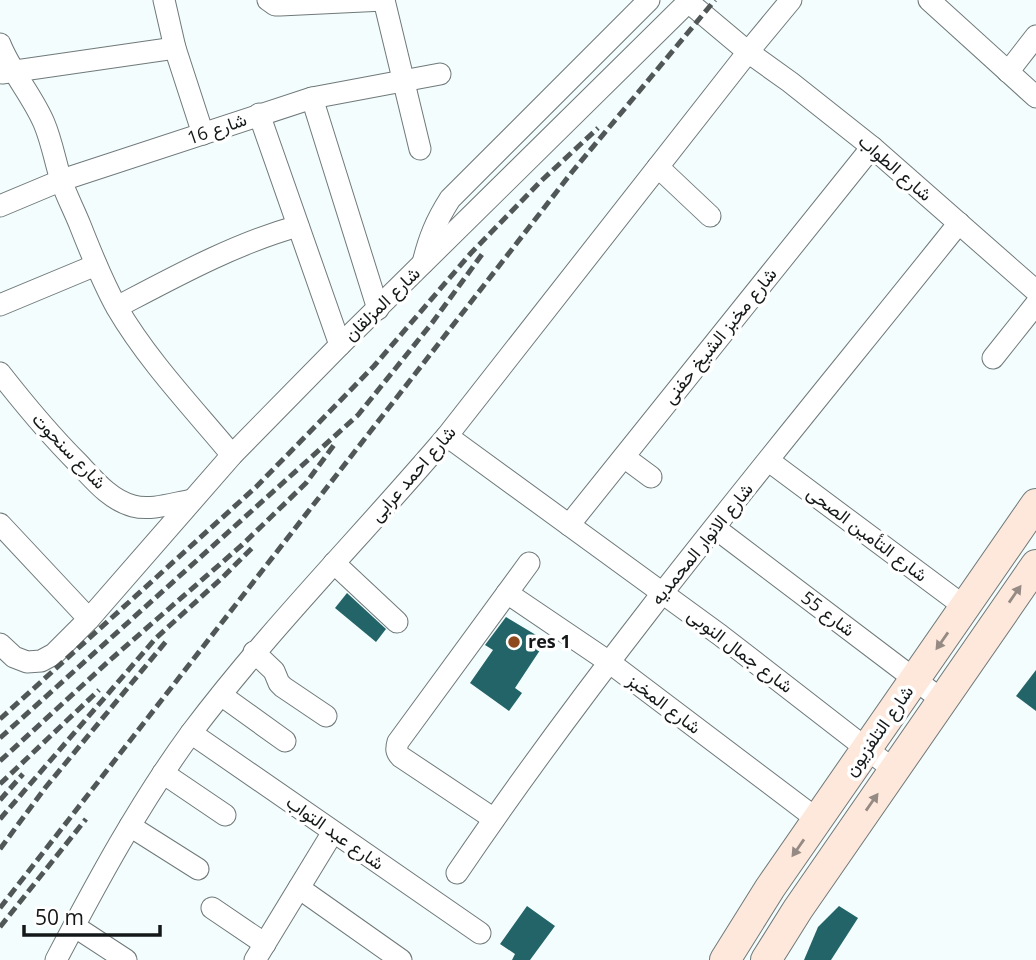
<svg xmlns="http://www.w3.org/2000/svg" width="1036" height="960" font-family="'Open Sans',Vazirmatn,sans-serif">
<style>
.building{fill:#226468}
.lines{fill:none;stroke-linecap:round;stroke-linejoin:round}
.street-casing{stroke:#707979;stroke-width:23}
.secondary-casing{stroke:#707979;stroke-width:32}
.street{stroke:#fff;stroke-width:21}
.secondary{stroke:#fee8db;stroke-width:30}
.rail{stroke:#515656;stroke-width:5;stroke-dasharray:10 5;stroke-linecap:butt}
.oneway{fill:#958a84}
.poi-dot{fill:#8e4a1d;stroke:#fff;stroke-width:2.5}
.labels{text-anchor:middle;stroke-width:7;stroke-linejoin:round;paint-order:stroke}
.street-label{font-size:18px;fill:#151819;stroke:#fff}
.poi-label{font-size:18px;font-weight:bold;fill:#151819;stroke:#fff;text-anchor:start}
</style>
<rect width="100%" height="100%" fill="#f3fdfd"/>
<g class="building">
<path d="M347,593L386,629L376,642L335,608Z"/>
<path d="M506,617L546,641L515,688L522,693L509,711L470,683L493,650L485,645Z"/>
<path d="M1036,670V711L1016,696Z"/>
<path d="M527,906L555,926L530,960H512L515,954L500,944Z"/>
<path d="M839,906L858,918L831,960H804L818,927Z"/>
</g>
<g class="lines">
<g class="street-casing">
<g id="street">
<path d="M164,0L175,48L203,134"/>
<path d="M268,0L275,5H280L384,0"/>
<path d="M384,0L420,149"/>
<path d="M686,0L748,52L790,82L872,147L1036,291"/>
<path d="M929,0L1036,97"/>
<path d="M0,44C11,72 32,95 44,123C52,142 55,161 61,180C66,195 74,210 80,225C91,253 102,281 117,308C148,361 193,408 232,455"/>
<path d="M1008,72L1036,36"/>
<path d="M2,73L175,48"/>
<path d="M312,98L378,309"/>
<path d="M259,114L340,345"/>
<path d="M658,167L710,216"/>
<path d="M0,206L62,180L312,98L440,74"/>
<path d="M423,263C429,238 436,221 450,199L649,0"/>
<path d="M0,305L96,265"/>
<path d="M117,307C176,276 234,244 298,226"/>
<path d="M993,358L1036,304"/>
<path d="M0,373C25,405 50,435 78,463C94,480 110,500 133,506C151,511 174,503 192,500"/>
<path d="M447,436L720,635L894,770"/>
<path d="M624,457L651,477"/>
<path d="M769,461L965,607"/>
<path d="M0,524L89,619"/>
<path d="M569,525L872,147"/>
<path d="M715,528L942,700"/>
<path d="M334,563L397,622"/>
<path d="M507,593L609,662L818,820"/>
<path d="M0,644L14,657L27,662L41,661L54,654L89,619L232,455L340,345L690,0"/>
<path d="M254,652L274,671L279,683L283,687L326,716"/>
<path d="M221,695L285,741"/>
<path d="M191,733L480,933"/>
<path d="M163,773L225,815"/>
<path d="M494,819L401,757C396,752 396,749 398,742L529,563"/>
<path d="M130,826L198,869"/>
<path d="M457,873C611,646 788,437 959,223"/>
<path d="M299,888L401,960"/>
<path d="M212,908L265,944"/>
<path d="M74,926L126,960"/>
<path d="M56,960C97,882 139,804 191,733C270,628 362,536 447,436L748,52L791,0"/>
<path d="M255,960L333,832"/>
</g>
</g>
<g class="secondary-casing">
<g id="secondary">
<path d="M725,960L770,888L1036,504"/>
<path d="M766,960L798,909L1036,565"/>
</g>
</g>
<use href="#street" class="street"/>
<use href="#secondary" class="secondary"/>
<g class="rail">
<path d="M0,719L256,487L374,366L471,253L540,182L598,128"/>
<path d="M0,738L358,415L432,323L483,253"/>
<path d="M0,761L110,660L242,545L306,483L334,445"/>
<path d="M0,784L99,690"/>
<path d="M0,800L23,774"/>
<path d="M0,819L156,638L222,578L252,548"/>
<path d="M0,849L45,788L168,639"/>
<path d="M0,908L572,172L715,0"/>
<path d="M0,927L86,819"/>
</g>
</g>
<defs><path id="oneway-solid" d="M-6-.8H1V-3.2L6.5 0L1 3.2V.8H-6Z" transform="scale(1.75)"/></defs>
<g class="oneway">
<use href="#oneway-solid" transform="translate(1015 594) rotate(-55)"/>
<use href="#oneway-solid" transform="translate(942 641) rotate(125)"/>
<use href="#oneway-solid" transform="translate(872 802) rotate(-55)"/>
<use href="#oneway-solid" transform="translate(798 848) rotate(125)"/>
</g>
<circle class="poi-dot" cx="514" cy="642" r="7"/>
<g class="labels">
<g class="street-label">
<text transform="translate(217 129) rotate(-19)" y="6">شارع 16</text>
<text transform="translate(895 168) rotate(41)" y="6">شارع الطواب</text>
<text transform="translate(382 304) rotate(-44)" y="6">شارع المزلقان</text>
<text transform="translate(720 336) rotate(-51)" y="6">شارع مخبز الشيخ حفنى</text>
<text transform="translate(69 451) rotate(46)" y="6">شارع سنحوت</text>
<text transform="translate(413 474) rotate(-49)" y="6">شارع احمد عرابى</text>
<text transform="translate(867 534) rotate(37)" y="6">شارع التأمين الصحى</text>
<text transform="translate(702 544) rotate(-51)" y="6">شارع الانوار المحمديه</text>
<text transform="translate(828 614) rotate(37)" y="6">شارع 55</text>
<text transform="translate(740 651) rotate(37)" y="6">شارع جمال النوبى</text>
<text transform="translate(664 704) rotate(37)" y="6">شارع المخبز</text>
<text transform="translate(879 731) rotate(-55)" y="6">شارع التلفزيون</text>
<text transform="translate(335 833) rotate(35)" y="6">شارع عبد التواب</text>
</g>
<g class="poi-label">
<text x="528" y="648">res 1</text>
</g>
</g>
<path d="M24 925v10h136v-10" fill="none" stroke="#151819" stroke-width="3.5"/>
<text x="35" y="925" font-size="21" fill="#151819" stroke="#ffffff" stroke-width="5" paint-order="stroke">50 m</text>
</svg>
